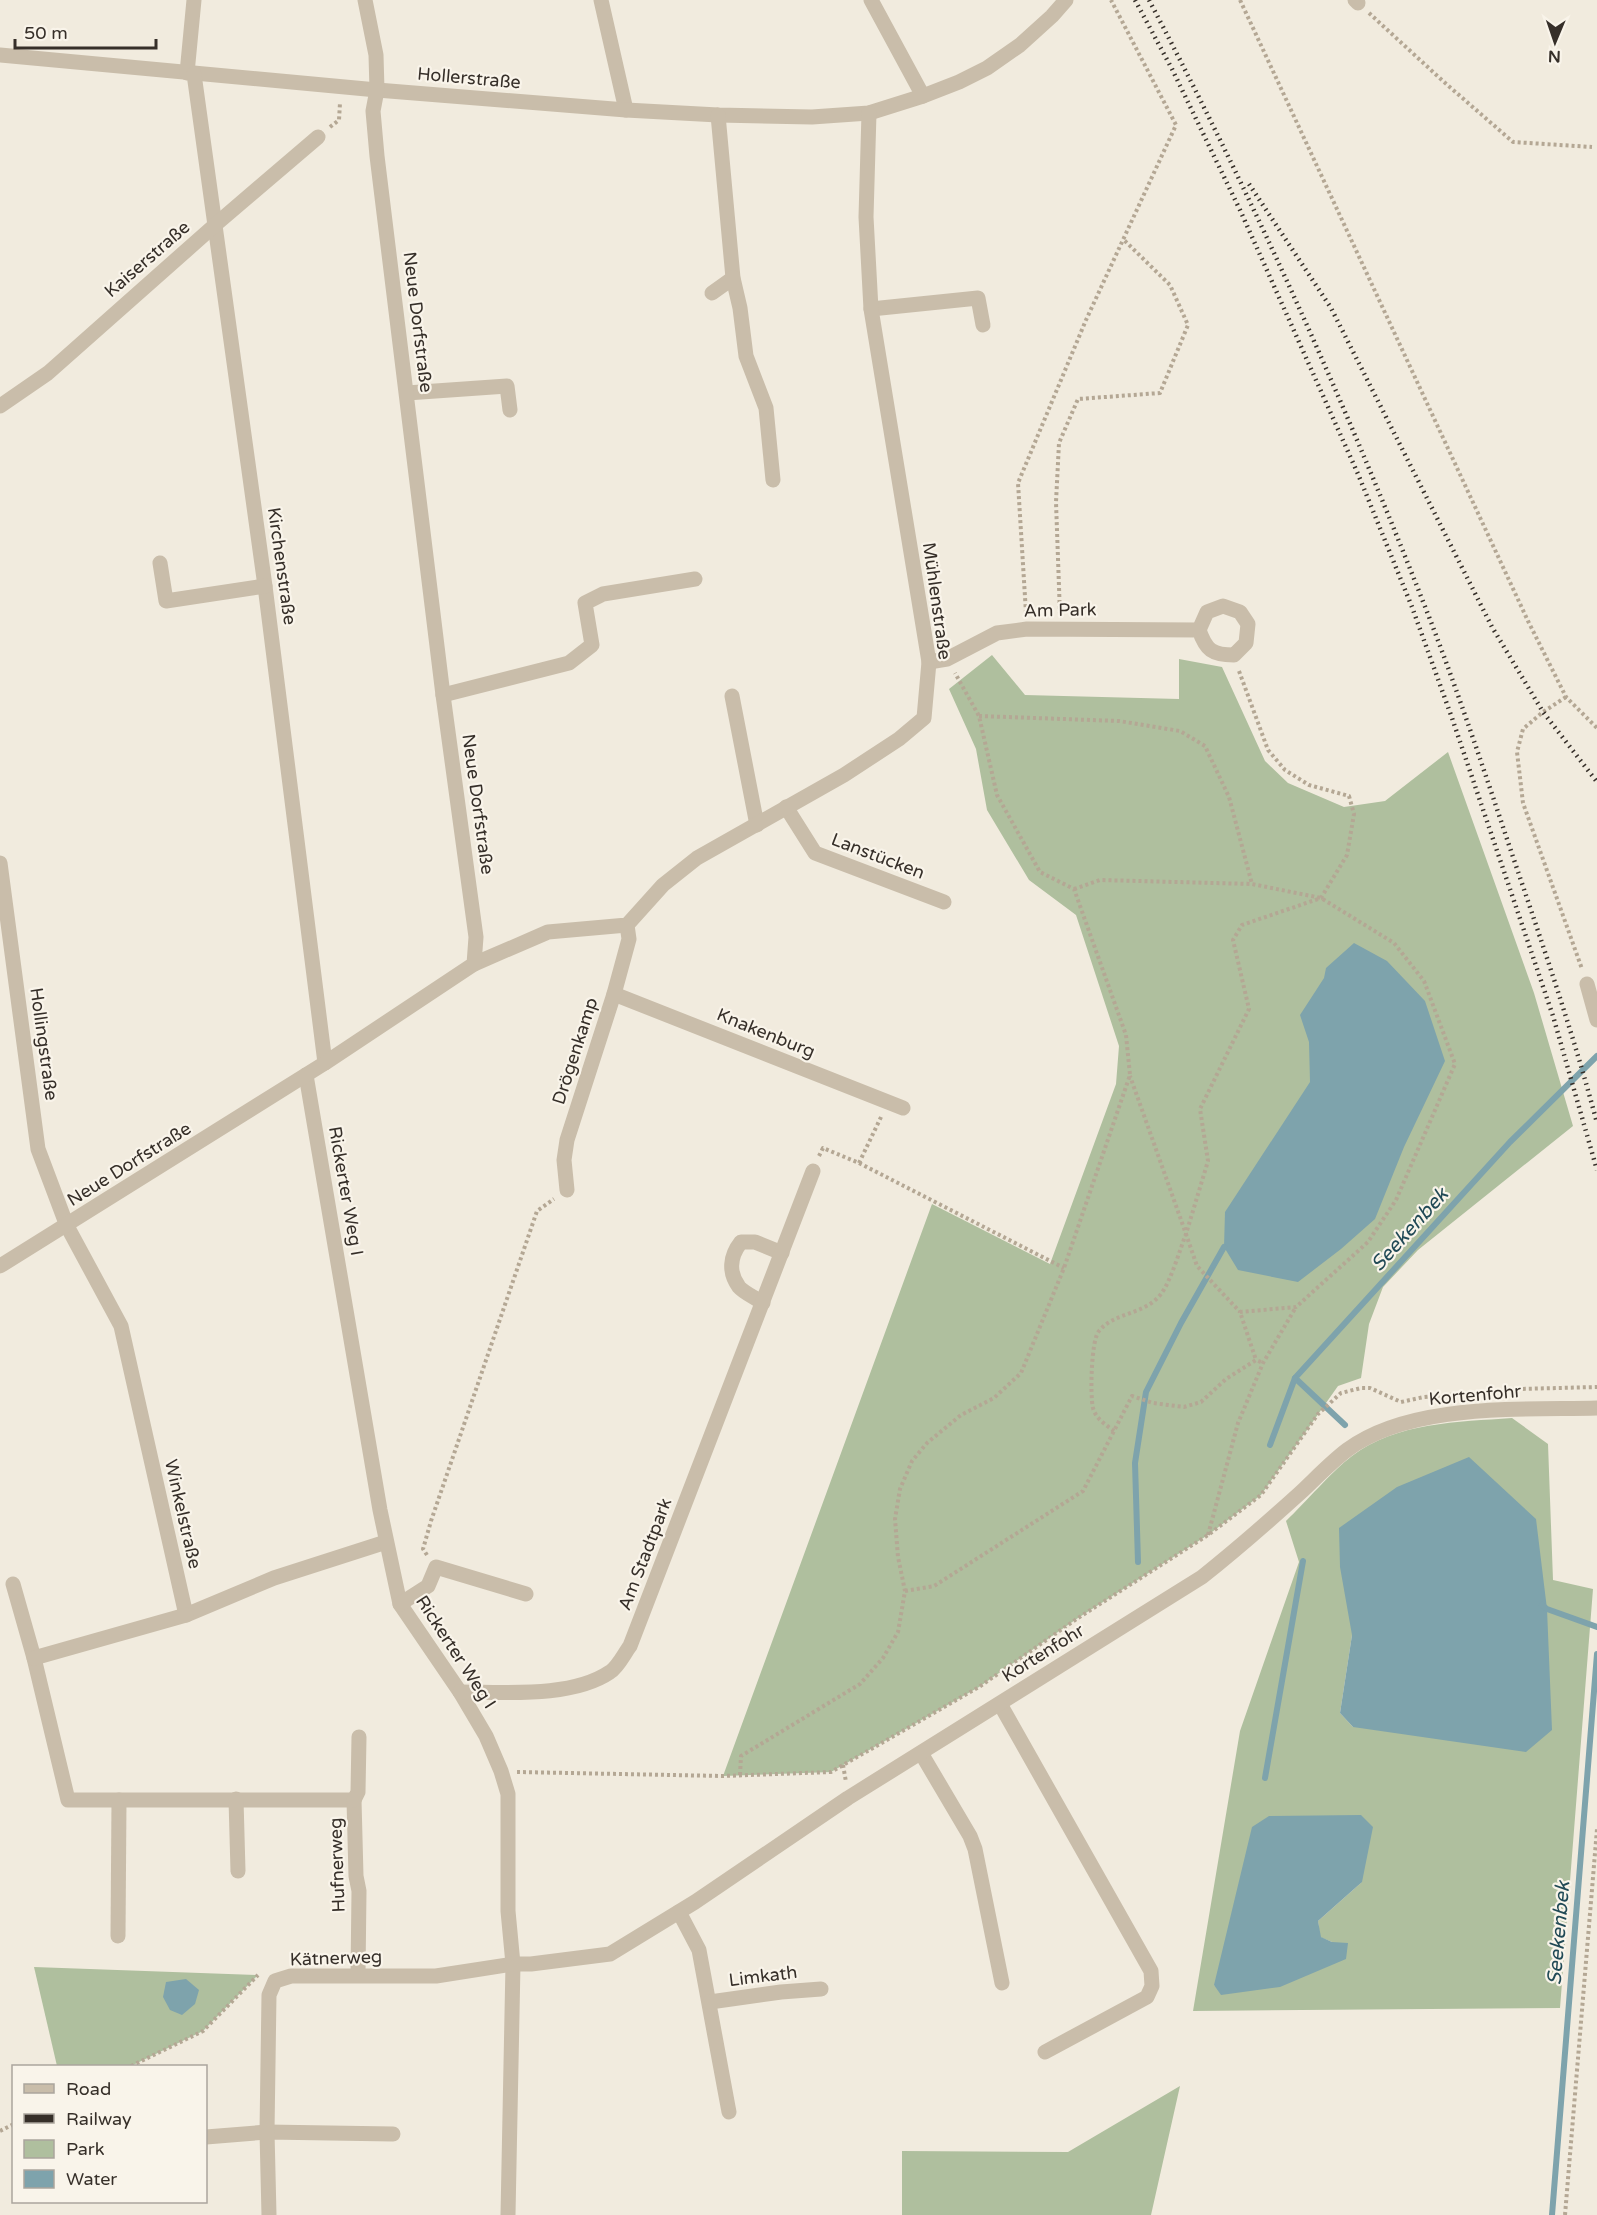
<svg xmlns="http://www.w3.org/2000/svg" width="1597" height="2215" font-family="'Varela Round',sans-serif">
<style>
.green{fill:#afbf9e;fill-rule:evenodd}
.water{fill:#7ea3ac}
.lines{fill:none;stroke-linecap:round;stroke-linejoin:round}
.stream{stroke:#7ea3ac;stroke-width:6}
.path{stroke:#b4a794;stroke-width:4;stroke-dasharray:3 3;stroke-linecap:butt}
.minor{stroke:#c9bdaa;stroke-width:15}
.rail{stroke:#362f29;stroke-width:4.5;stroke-dasharray:1.5 4.5;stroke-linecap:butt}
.labels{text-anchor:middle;stroke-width:4.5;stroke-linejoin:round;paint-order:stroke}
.street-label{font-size:18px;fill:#362f29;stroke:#f9f4ea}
.water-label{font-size:20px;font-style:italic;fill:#214a56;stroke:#f9f4ea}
</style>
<rect width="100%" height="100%" fill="#f1ebde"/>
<g class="green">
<path d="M992,655L1025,695L1179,699V659L1222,667L1265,761L1288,783L1344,807L1385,801L1448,752L1534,993L1573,1126L1418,1250L1383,1287L1369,1324L1361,1378L1338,1386L1261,1495L1208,1535L1078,1618L979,1687L831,1772L723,1776L932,1204L1050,1264L1116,1084L1119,1046L1076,915L1029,880L987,810L976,749L949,689Z"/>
<path d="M1512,1418L1548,1444L1553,1580L1593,1589L1560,2008L1193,2011L1240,1731L1299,1562L1286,1521C1306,1502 1331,1472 1352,1456C1397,1422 1458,1422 1512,1418ZM1352,1635L1353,1727L1340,1713ZM1362,1882L1318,1921L1320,1937L1332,1942L1214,1986Z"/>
<path d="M34,1967L258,1975L203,2031L131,2066H57Z"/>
<path d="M1180,2086L1151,2215H902V2151L1068,2152Z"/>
</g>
<g class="water">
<path d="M1354,943L1387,961L1425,1001L1445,1061L1404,1147L1375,1219L1341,1249L1298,1282L1238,1270L1224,1247L1225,1212L1310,1082L1309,1042L1300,1015L1324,978L1326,968Z"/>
<path d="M1469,1457L1536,1519L1547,1609L1552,1730L1526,1752L1353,1727L1340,1713L1352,1635L1340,1567L1339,1528L1397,1487Z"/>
<path d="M1361,1815L1373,1827L1362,1882L1318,1921L1321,1937L1332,1942L1348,1943L1346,1959L1280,1987L1221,1995L1214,1985L1252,1827L1269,1816Z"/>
<path d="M186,1979L199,1990L195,2004L182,2015L170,2010L163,1997L166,1982Z"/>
</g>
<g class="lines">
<g class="stream">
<path d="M1345,1425L1295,1378L1510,1142L1597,1056"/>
<path d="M1270,1445L1295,1378"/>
<path d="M1138,1562L1135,1463L1146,1392L1181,1323L1224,1247"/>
<path d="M1542,1605L1547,1609L1597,1627"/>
<path d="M1265,1778L1303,1561"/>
<path d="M1552,2215L1597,1654"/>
</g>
<g class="path">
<path d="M1240,0L1528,621L1566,697L1597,728"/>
<path d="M1369,13L1444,82L1513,142L1592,147"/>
<path d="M330,127L339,120L340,103"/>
<path d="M1026,613L1018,483L1086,320L1176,125L1111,0"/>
<path d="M1060,615L1056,502L1059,443L1078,399L1160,393L1188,325L1170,285L1124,240"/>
<path d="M1239,671L1268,750L1285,770L1309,785L1349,796L1354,814L1347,855L1321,898L1242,925L1233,940L1249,1009L1200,1109L1208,1161L1186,1234L1197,1266L1240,1312"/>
<path d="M1566,697L1543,712L1523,729L1517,752L1523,803L1582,969"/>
<path d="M979,716L1119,721L1180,731L1205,746L1229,797L1252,884"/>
<path d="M1074,889L1100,880L1252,884L1321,898L1394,943L1424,981L1455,1064L1396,1200L1368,1242L1296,1307L1240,1312L1256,1360"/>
<path d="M819,1156L823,1148L859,1163L1064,1268"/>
<path d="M859,1163L882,1115"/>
<path d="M1475,1393L1519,1389L1597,1387"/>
<path d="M1114,1431C1106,1425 1096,1419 1093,1408C1090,1396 1091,1340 1099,1331C1114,1312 1145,1315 1161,1294C1171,1281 1180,1249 1186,1234L1130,1076"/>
<path d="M1208,1535L1238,1423L1263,1363L1296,1307"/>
<path d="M427,1555L423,1549L431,1521L537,1211L554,1199"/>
<path d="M905,1591L934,1586L1083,1491L1132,1396L1153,1403L1184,1407L1201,1402L1226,1379L1256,1360L1263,1363"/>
<path d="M843,1765L846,1782"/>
<path d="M517,1772L723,1776L831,1772L979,1687L1078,1618L1208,1535L1261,1495L1318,1414L1341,1393L1361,1388H1370L1401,1402L1424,1397L1462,1394"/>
<path d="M740,1775L741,1756L860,1684L883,1658L898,1632L905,1591L898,1557L895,1519L900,1489L912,1461L927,1443L961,1415L994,1398L1021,1373L1064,1268L1130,1075L1126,1035L1074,889L1040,872L997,795L979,716L955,673"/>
<path d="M131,2066L203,2031L258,1975"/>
<path d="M0,2131L14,2124"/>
<path d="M1565,2215L1597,1829"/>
</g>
<g class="minor">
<path d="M601,0L626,110"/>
<path d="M871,0L923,96"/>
<path d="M1355,0L1358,3"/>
<path d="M0,55L377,90L626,110L718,115L812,117L869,113L923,96L959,82L987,68L1020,45L1052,16L1066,0"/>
<path d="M187,73L194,0"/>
<path d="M194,74L265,586L325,1063"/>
<path d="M718,115L733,278L740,308L746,356L766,408L773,480"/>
<path d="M712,293L733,278"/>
<path d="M871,309L978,298L983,325"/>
<path d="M407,393L507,386L510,410"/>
<path d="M0,406L48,373L215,225L318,137"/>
<path d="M160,563L166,601L265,586"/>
<path d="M929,662L947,659L997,633L1027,629L1199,630C1206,650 1212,655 1234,655L1246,643L1248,624L1240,612L1223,606L1207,612L1199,630"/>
<path d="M443,695L569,663L592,645L585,603L603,594L695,579"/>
<path d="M732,696L757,825"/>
<path d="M786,807L815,853L944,902"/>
<path d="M0,863L38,1149L67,1226L121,1326L186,1615L274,1578L386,1542"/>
<path d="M474,964L548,932L627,925L663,885L697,858L844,775L899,739L924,718L929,662L871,309L866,217L869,113"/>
<path d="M1587,984L1597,1020"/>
<path d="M614,994L903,1108"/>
<path d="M306,1075L380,1510L400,1604L460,1692L486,1736L501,1771L508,1794V1911L513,1964L508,2215"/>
<path d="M567,1190L564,1160L567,1140L614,994L629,939L627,925"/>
<path d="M0,1266L325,1063L474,964L476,937L443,695L377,156L373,111L377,90L376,55L365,0"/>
<path d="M763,1303C756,1298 744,1293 739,1287C728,1272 730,1256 741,1242H755L782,1253"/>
<path d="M13,1584L34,1658L68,1800H354"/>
<path d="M400,1604L428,1586L436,1567L526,1594"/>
<path d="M34,1658L186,1615"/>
<path d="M460,1692C505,1692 572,1698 610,1672C618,1667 624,1654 630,1646L813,1171"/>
<path d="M1000,1704L1151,1971L1152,1986L1147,1997L1045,2052"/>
<path d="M921,1753L970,1836L975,1849L1002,1983"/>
<path d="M236,1799L238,1871"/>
<path d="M354,1800L356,1876L359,1891L358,1975"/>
<path d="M354,1800L358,1792L359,1737"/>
<path d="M679,1912L699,1950L729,2112"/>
<path d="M118,1936L119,1800"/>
<path d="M710,2002L781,1992L821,1989"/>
<path d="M206,2137L267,2132L393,2134"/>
<path d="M269,2215L267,2132L269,1995L275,1981L291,1976H436L513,1964H531L610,1954L695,1902L848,1798L1202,1577C1236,1550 1268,1522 1300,1493C1315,1479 1330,1463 1347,1450C1410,1403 1521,1410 1597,1408"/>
</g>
<g class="rail">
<path d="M1135,0L1172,69L1240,210L1358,474L1412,607L1452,718L1553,1016L1597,1170"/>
<path d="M1149,0C1252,196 1343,398 1424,604C1455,683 1482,764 1509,845C1540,937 1572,1029 1597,1123"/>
<path d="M1249,184L1331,308L1492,627L1543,712L1597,782"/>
</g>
</g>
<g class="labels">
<g class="street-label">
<text transform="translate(469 78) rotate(5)" y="6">Hollerstraße</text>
<text transform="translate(147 259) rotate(-41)" y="6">Kaiserstraße</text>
<text transform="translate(418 322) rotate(83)" y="6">Neue Dorfstraße</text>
<text transform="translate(282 566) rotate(82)" y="6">Kirchenstraße</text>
<text transform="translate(937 601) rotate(82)" y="6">Mühlenstraße</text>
<text transform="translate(1060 610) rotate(-1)" y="6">Am Park</text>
<text transform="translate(478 804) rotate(82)" y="6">Neue Dorfstraße</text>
<text transform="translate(878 856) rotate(21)" y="6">Lanstücken</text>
<text transform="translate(766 1033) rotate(22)" y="6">Knakenburg</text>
<text transform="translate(44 1044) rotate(82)" y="6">Hollingstraße</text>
<text transform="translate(575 1051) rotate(-72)" y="6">Drögenkamp</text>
<text transform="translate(129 1164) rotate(-32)" y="6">Neue Dorfstraße</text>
<text transform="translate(346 1191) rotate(80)" y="6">Rickerter Weg I</text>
<text transform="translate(1475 1395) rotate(-5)" y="6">Kortenfohr</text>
<text transform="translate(183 1514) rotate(77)" y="6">Winkelstraße</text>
<text transform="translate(645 1554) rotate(-69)" y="6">Am Stadtpark</text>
<text transform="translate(456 1652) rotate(57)" y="6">Rickerter Weg I</text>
<text transform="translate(1043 1653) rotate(-32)" y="6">Kortenfohr</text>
<text transform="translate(337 1865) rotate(-92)" y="6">Hufnerweg</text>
<text transform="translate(336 1958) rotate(-2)" y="6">Kätnerweg</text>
<text transform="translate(763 1976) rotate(-7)" y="6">Limkath</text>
</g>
<g class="water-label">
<text transform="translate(1409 1229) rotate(-48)" y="7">Seekenbek</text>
<text transform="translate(1558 1933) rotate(-85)" y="7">Seekenbek</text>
</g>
</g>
<rect x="12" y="2065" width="195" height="138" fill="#f9f4ea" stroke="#aba59d" stroke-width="1.5"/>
<rect x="24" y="2084" width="30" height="9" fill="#c9bdaa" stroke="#aba59d" stroke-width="1.5"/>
<text x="66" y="2095" font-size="18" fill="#362f29">Road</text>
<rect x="24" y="2114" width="30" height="9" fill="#362f29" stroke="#aba59d" stroke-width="1.5"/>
<text x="66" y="2125" font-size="18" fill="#362f29">Railway</text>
<rect x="24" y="2140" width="30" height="18" fill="#afbf9e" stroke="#aba59d" stroke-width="1.5"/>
<text x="66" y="2155" font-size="18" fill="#362f29">Park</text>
<rect x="24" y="2170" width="30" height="18" fill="#7ea3ac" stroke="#aba59d" stroke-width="1.5"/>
<text x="66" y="2185" font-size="18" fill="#362f29">Water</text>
<g transform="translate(1555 42) rotate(182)" stroke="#f9f4ea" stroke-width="4.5" paint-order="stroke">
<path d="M0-4.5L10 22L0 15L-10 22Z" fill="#362f29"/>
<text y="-9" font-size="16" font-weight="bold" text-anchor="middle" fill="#362f29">N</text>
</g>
<path d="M15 39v9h141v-9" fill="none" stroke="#362f29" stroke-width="3"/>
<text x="24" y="39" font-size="18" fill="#362f29" stroke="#f9f4ea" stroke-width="4.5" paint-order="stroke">50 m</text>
</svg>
